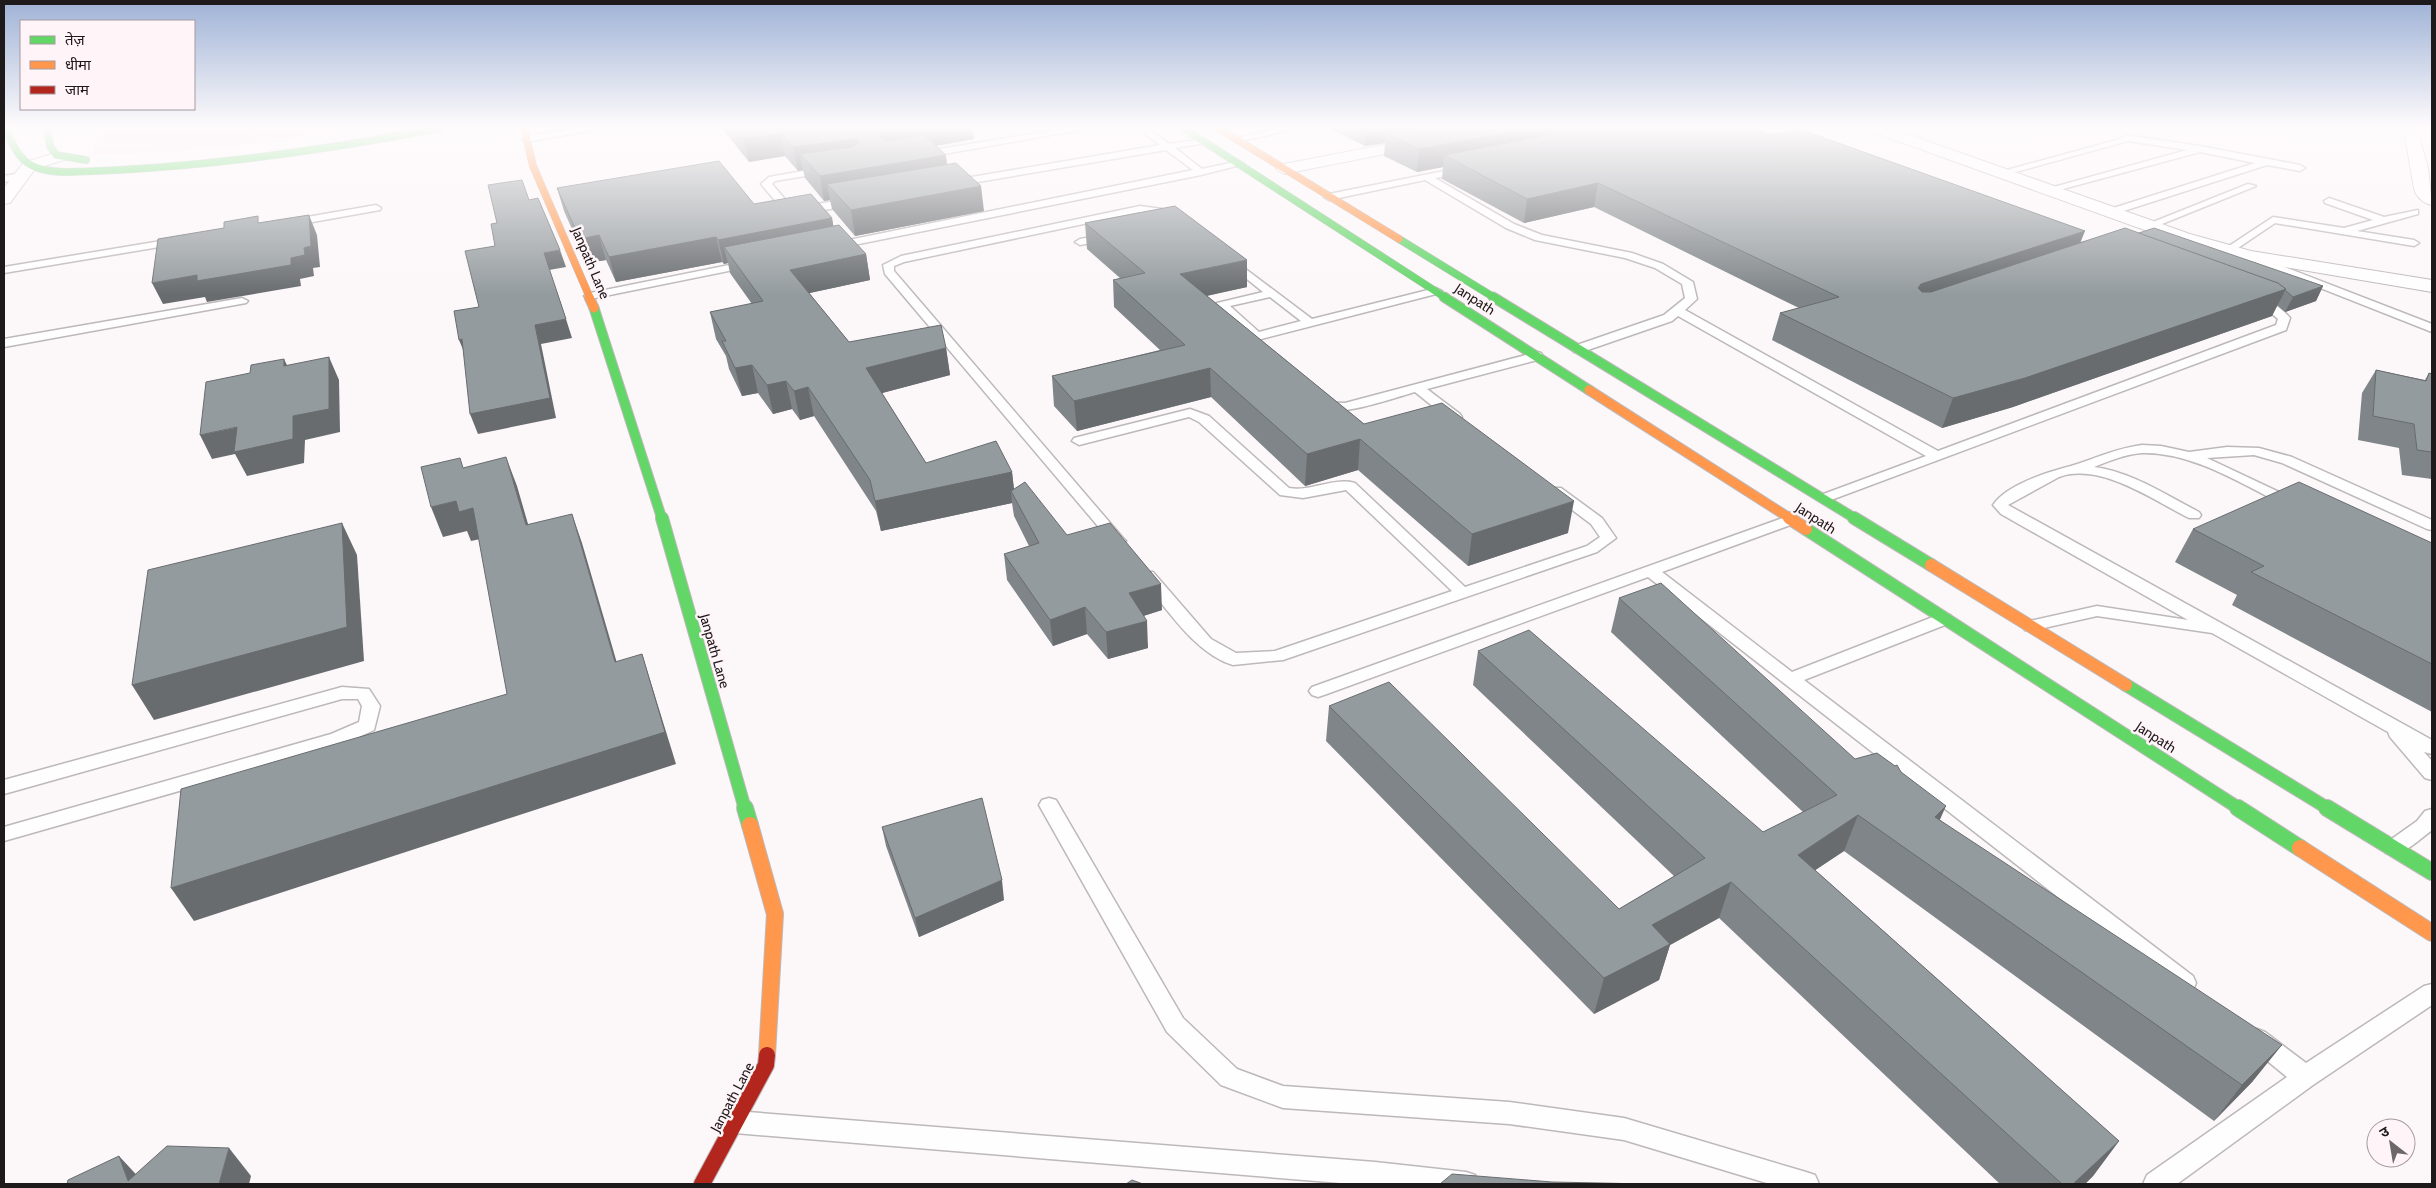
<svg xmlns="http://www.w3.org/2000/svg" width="2436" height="1188" font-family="Cabin,'Noto Sans Devanagari',sans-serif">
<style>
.green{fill:#f8e4ea}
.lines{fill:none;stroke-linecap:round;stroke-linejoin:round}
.lane-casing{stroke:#bdb8b9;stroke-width:3}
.street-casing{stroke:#bdb8b9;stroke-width:2}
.fast-far3-casing{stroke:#bdb8b9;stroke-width:8}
.fast-far2-casing{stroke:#bdb8b9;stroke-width:11}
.fast-far1-casing{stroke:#bdb8b9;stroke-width:14}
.fast-casing{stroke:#bdb8b9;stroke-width:18}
.slow-far3-casing{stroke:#bdb8b9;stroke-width:8}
.slow-far2-casing{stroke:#bdb8b9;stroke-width:11}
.slow-far1-casing{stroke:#bdb8b9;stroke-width:14}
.slow-casing{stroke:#bdb8b9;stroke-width:18}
.jam-casing{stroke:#bdb8b9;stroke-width:18}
.path{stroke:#e6e3e4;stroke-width:2;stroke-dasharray:1 1;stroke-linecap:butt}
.lane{fill:#fffefe;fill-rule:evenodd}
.street{fill:#fffefe;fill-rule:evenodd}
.fast-far3{stroke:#63d668;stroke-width:7}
.fast-far2{stroke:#63d668;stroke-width:9}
.fast-far1{stroke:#63d668;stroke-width:12}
.fast{stroke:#63d668;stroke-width:16}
.slow-far3{stroke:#ff974d;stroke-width:7}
.slow-far2{stroke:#ff974d;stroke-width:9}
.slow-far1{stroke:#ff974d;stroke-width:12}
.slow{stroke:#ff974d;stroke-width:16}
.jam{stroke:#b3261e;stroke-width:16}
.wall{fill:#7f8588}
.shaded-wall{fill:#686c6f}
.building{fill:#949b9e;stroke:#686c6f}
.labels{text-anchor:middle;stroke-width:5;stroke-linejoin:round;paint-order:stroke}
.street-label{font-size:14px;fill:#1e191a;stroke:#fff4f7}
</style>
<rect width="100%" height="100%" fill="#fcf7f8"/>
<path class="green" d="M101,128H355L265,143L174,151L92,155Z"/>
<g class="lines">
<g class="lane-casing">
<g id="lane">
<path d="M580,128H604L526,142L522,139L526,136Z"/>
<path d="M1069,128H1091L921,158L916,155L921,152Z"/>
<path d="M1138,128H1148L1169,144L1205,139V143L1175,148L1202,169L1239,161L1244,164L1201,175L834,249L829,246L834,243L1193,170L1166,150L954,186L949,183L954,180L1160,145Z"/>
<path d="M1280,128H1300L1236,142L1232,139Z"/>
<path d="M2126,135L2200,146L2300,165L2305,168L2300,171L2267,165L2111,215L2106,212L2107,210L2255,163L2200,152L2048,193L2043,190L2187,150L2128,141L2001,176L1996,173L2120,139Z"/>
<path d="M826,167L831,170L829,172L775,181L772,184L791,206H805L853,198L857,199V203C835,208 806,216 784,211L761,184L769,177Z"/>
<path d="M1464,167L1469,170L1467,172L1435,178L1514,224L1542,235L1632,253L1663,264L1693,282L1697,299L1685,310L1938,451L2276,325L2278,319L2265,308L2252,303V299C2265,296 2282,308 2290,318L2286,330L1823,503L1816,499L1818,496L1926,456L1678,316L1672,321L1582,352H1574L1572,349L1574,346L1664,315L1685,298L1682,284L1655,268L1625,258L1535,240L1506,228L1425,180L1329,200L1324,197L1329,194Z"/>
<path d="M21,173L24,174V178L4,182V176Z"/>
<path d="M2248,184L2256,186L2152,228H2144L2143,226Z"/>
<path d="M2329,198L2384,217L2418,210V214L2357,231L2414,240L2419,243L2414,246L2275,223L2232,252L2228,253L2223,250L2273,217L2344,228L2373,220L2325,203L2324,201Z"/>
<path d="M376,205L381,208L380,210L290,226L285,223L290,220Z"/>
<path d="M1140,206L1162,209L1179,220L1174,223L1155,213L1140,212L904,262L894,266V271L1123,538L1126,541L1123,544H1113L885,274L883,265L901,256Z"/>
<path d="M1108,234L1113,237L1112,239L1080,245L1075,242L1080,239Z"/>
<path d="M179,238L183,239V243L4,273V267Z"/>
<path d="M2251,254L2432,324V332L2247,259V255Z"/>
<path d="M1231,258L1312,319L1436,288L1442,291L1440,293L1261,339L1256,343L1260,351L1254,355L1250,354L1243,342L1250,336L1215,305L1217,303L1263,292L1227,263L1226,261ZM1270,297L1301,321L1259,332L1230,306Z"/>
<path d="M749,261L754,264L753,266L590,299L584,296L590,293Z"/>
<path d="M242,298L248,301L246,303L4,347V339Z"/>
<path d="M1537,352L1541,353L1543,356L1541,359L1427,389L1460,414L1462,417L1460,420H1450L1415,392C1396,397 1328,422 1314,406L1321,402L1345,403Z"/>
<path d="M1190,409L1209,416L1289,488C1312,492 1333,477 1355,483L1465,587L1587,546L1600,537L1591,524L1551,494L1549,491L1551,488H1561L1602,518L1616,538L1597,552L1283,660L1233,665C1195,654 1166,607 1141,578L1139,575L1141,572H1153L1211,639L1236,653L1275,651L1452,591L1346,490L1303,498L1280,495L1199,422L1189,417L1079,445L1072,441L1074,438Z"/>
<path d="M2142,445L2161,446L2189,452L2227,447L2259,448L2292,457L2432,520V530L2427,529L2282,463L2254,455L2207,458L2296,500L2298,503L2296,506H2286C2242,484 2193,452 2142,453C2126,454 2109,461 2094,467C2132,472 2166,495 2199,512L2201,515L2199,518H2189C2153,500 2100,462 2059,477L2008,505L2432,740V754L2424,752L2432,761V780L2425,778L2390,737L2388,732L2212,633L2097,616L2031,631L2025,630L2023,626L2025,622L2097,606L2188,620L2001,514L1993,505C2007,484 2048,472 2071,466C2094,459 2117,448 2142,445Z"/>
<path d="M1791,515L1796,517L1799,520L1796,523L1662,572L1792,672L1938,615H1950L1952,619L1950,623L1804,680L2193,976L2196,983L2193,990L2185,992L2177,990L1648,577L1324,695L1318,697L1312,695L1309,691L1312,687Z"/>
<path d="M342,687L369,689L380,706L374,730L344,744L4,841V827L331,734L359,722L362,706L358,699H342L4,794V780Z"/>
<path d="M1049,798L1056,800L1183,1018L1237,1069L1283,1086L1509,1102L1624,1118L1806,1172L1815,1175L1819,1184H1770L1624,1140L1509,1124L1283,1108L1221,1085L1167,1032L1039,805L1042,800Z"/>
<path d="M2432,809L2431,831C2418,840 2402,858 2386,853L2383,848L2386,843L2417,821L2425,811Z"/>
<path d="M2432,984V1005L2313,1085L2177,1184H2143L2147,1175L2287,1077L2249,1046L2245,1039L2249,1032L2257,1029L2265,1032L2306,1063L2424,986Z"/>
<path d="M735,1111L1375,1162L1466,1172L1475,1175L1479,1184H1353L735,1133L726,1130L723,1122L726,1114Z"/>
</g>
</g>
<g class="street-casing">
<g id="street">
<path d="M1471,128H1503L1496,132L1284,174L1276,169L1284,164Z"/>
<path d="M1868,128H1890L2190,234L2251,251L2432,280V292L2250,261L2178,242L1870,131Z"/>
<path d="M2398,128L2417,129L2428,168L2432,205C2426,204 2420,200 2416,194C2413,190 2407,143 2404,132Z"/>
<path d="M58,152L64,154L66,157L64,160L35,169L10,203L4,204V188L23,163Z"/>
</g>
</g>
<g class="fast-far3-casing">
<g id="fast-far3">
<path d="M6,128C18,161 28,171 65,172C191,169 316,152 440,128"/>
<path d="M47,128L50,146L56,155L86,160"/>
<path d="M1183,128L1446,298"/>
<path d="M1399,239L1495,298"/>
</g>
</g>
<g class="fast-far2-casing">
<g id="fast-far2">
<path d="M1444,297L1589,390"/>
<path d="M1493,297L1856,519"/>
<path d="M594,308L662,519"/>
</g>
</g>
<g class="fast-far1-casing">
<g id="fast-far1">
<path d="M662,518L745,809"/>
<path d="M1854,518L1931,565"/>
<path d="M1806,529L2240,809"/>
<path d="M2126,685L2329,809"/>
</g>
</g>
<g class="fast-casing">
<g id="fast">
<path d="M745,808L750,825"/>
<path d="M2238,808L2300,848"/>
<path d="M2327,808L2432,872"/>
</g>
</g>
<g class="slow-far3-casing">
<g id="slow-far3">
<path d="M524,128L533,166L590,298"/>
<path d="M1218,128L1399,239"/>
</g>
</g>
<g class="slow-far2-casing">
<g id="slow-far2">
<path d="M589,297L594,308"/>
<path d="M1589,390L1791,519"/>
</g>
</g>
<g class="slow-far1-casing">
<g id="slow-far1">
<path d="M1789,518L1806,529"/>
<path d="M1931,565L2126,685"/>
</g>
</g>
<g class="slow-casing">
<g id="slow">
<path d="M750,825L775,914L767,1055"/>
<path d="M2300,848L2432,933"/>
</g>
</g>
<g class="jam-casing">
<path id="jam" d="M702,1184L766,1065L767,1055"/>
</g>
<g class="path">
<path d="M114,128L110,141L152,135"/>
<path d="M226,134L267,128"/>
<path d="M151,143L153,128"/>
</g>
<use href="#lane" class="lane"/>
<use href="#street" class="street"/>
<use href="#fast-far3" class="fast-far3"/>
<use href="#fast-far2" class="fast-far2"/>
<use href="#fast-far1" class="fast-far1"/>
<use href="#fast" class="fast"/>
<use href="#slow-far3" class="slow-far3"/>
<use href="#slow-far2" class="slow-far2"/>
<use href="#slow-far1" class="slow-far1"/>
<use href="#slow" class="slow"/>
<use href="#jam" class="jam"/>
</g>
<g class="wall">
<path d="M722,128H972L974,139L936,146L947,165L984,211L855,236L832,209L830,200L824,201L805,178L803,170L798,171L785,156L749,162Z"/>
<path d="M1329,128H1753L2080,242L2139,233L2323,286L2316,301L2285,312L2277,305L2272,316L2013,407L1942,428L1772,340L1780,313L1799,308L1594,207L1524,223L1442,179L1443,167L1417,172L1384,156L1385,143L1365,146Z"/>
<path d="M557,188L754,204L832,218L833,226L866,254L870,280L809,293L849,342L946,348L950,375L882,393L926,463L1012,472L1014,489L1067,535L1162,610L1143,616L1148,648L1108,659L1087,634L1053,646L1007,580L1004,554L1029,546L1014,516L1012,503L881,531L876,511L814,416L800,420L792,409L773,414L758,393L742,396L729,369L726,356L716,339L710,312L752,304L730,273L728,263L724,264L722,262L616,282L606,260L587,263L564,211Z"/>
<path d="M1085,223L1247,287L1207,296L1364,424L1568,533L1468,566L1358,470L1305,486L1211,397L1077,431L1054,406L1052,376L1160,350L1114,307L1113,280L1120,278L1087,249Z"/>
<path d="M2376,370L2425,380L2429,373L2432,374V479L2402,475L2399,448L2358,440L2362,393Z"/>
<path d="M2193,529L2432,543V712L2232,605L2237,595L2175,562Z"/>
<path d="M1619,598L1855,759L1901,772L1940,820L2253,1081L2214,1121L1844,851L1815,870L2119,1141L2093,1176L2085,1184H2000L1719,918L1670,945L1659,980L1594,1014L1326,741L1329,706L1619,909L1674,876L1473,685L1478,651L1763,832L1803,812L1611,632Z"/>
<path d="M882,827L1004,900L919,937L886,846Z"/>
</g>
<g class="shaded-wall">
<path d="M908,128H972L974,139L918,149L889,155L879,136L885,132Z"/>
<path d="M1367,128H1460L1386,133L1385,143L1365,146Z"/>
<path d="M1535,128H1553L1551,147L1444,155L1443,167L1417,172L1419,149Z"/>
<path d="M781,133L785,156L749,162L744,139Z"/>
<path d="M857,139L860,163L800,154L803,170L798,171L793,147Z"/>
<path d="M946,155L949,179L827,184L830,200L824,201L820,176Z"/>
<path d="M1598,183L1594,207L1524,223L1527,199Z"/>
<path d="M981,186L984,211L855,236L851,210Z"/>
<path d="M309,215L317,235L320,267L313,268L314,276L300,279L301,286L207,302L205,297L163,304L152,283L291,258L304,248Z"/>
<path d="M832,218L836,241L724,247L728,263L724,264L718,240Z"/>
<path d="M2085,231L2075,256L1912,311L1918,288L1921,284Z"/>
<path d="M599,235L606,260L587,263L580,239Z"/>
<path d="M716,237L722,262L616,282L609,257Z"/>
<path d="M560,250L566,267L549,270L544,253Z"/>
<path d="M866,254L870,280L796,296L790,270Z"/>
<path d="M1247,260V287L1181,301L1180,274Z"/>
<path d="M2323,286L2316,301L2285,312L2293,297Z"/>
<path d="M2286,289L2272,316L2013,407L1942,428L1953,398Z"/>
<path d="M566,319L572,338L541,344L556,418L478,434L470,414L535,325Z"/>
<path d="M462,339L467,359L459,340Z"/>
<path d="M946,348L950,375L871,396L866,368Z"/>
<path d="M329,357L339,380L340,432L305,440L304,463L247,476L235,454L212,459L200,435L293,416Z"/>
<path d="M284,359L295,382L284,366Z"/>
<path d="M752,365L758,393L742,396L735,368Z"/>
<path d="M1210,368L1211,397L1077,431L1074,401Z"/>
<path d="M786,381L792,409L773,414L767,385Z"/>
<path d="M808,387L814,416L800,420L794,391Z"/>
<path d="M1360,439L1358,470L1305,486L1307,454Z"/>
<path d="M506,457L517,486L537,555L526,525Z"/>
<path d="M1012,472L1015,499L1011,491L1012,503L881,531L875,501Z"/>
<path d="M456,501L473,508L485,538L471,541L467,531L443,537L431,507Z"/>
<path d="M1574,501L1568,533L1468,566L1472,534Z"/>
<path d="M572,514L582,543L626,694L615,662Z"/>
<path d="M342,523L357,555L364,661L154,720L132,685Z"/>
<path d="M1161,584L1162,610L1131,620L1129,593Z"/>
<path d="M1085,607L1087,634L1053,646L1050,620Z"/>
<path d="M1147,621L1148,648L1108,659L1106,632Z"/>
<path d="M642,654L676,764L194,921L171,888Z"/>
<path d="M1946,806L1930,842L1935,817Z"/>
<path d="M1858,815L1844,851L1784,891L1798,855Z"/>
<path d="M1002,880L1004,900L919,937L915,918Z"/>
<path d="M1731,882L1719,918L1670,945L1659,980L1594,1014L1604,978L1652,925Z"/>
<path d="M2282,1045L2253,1081L2214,1121L2242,1085Z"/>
<path d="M2119,1141L2093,1176L2085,1184H2073Z"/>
<path d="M229,1148L251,1176L249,1184H219Z"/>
<path d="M119,1156L145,1184L128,1181Z"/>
</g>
<g class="building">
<path d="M735,128H908L885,132L879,136L886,141L924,135L946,155L820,176L800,154L852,147L859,143L857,139L793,147L781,133L744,139Z"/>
<path d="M1413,128H1535L1419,149L1386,133Z"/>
<path d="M1558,128H1753L1770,135L1799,129L2085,231L1921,284L1918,288L1922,292H1931L2125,228L2278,283L2286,289L2025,378L1953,398L1780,313L1839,297L1598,183L1527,199L1444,155L1558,133Z"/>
<path d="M719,161L754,204L811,194L832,218L718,240L716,237L609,257L599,235L580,239L557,188Z"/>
<path d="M956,163L981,186L851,210L827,184Z"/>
<path d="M522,180L529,200L538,198L560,250L544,253L566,319L535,325L550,398L470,414L462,339L459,340L454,311L479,307L465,251L495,246L491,224L497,223L488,185Z"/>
<path d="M1175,206L1247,260L1180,274L1364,424L1442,403L1574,501L1472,534L1360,439L1307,454L1210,368L1074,401L1052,376L1185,345L1113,280L1145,273L1085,223Z"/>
<path d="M309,215L311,246L304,248L305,255L291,258V265L197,281V275L152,283L158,239L224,228V222L258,216V223Z"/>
<path d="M839,225L866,254L790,270L849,342L941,325L946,348L866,368L926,463L996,441L1012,472L875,501L870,480L808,387L794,391L786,381L767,385L752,365L735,368L722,341H726L710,312L763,301L724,247Z"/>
<path d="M2154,228L2323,286L2293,297L2285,290L2286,289L2278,283L2139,233Z"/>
<path d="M329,357V409L293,416V439L234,452L237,427L200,435L206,382L250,373L251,365L284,359V366Z"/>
<path d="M2376,370L2426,381L2429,373L2432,374V452L2417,450L2414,424L2373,416Z"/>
<path d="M506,457L526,525L572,514L615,662L642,654L665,732L171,888L181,789L507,694L473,508L459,512L456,501L431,507L421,467L460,458L463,468Z"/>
<path d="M1025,482L1067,535L1110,523L1161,584L1129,593L1147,621L1106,632L1085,607L1050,620L1004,554L1039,543L1011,491Z"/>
<path d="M2299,482L2432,543V664L2251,572L2264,566L2193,529Z"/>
<path d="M342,523L347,627L132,685L148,570Z"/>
<path d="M1661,583L1855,759L1877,753L1895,766L1897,765L1901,772L1946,806L1935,817L2282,1045L2242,1085L1858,815L1798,855L2119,1141L2073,1184H2062L1731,882L1652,925L1670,944L1604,978L1329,706L1389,682L1619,909L1705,858L1478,651L1529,630L1763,832L1837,795L1619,598Z"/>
<path d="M982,798L1002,880L915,918L882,827Z"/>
<path d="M167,1146L229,1148L219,1184H67L68,1180L119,1156L128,1181Z"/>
<path d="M1452,1174L1552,1182L1647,1184H1440Z"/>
<path d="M1132,1180L1143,1184H1126Z"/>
</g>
<linearGradient id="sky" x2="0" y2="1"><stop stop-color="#9fb2d6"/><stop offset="0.43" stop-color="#fefbfc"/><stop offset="1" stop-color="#fefbfc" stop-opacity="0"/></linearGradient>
<rect width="2436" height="295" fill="url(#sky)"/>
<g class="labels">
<g class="street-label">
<text transform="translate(591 263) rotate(67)" y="5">Janpath Lane</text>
<text transform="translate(1475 299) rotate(33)" y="5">Janpath</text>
<text transform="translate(1816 518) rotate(33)" y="5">Janpath</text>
<text transform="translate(715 651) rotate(74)" y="5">Janpath Lane</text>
<text transform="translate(2156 737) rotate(33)" y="5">Janpath</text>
<text transform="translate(732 1097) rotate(-62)" y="5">Janpath Lane</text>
</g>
</g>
<rect width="2436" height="1188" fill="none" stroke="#1e191a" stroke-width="10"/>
<rect x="20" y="20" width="175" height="90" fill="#fff4f7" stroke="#a59c9f"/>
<rect x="30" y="36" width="25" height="8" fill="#63d668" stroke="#a59c9f"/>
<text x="65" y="45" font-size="15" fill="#1e191a">तेज़</text>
<rect x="30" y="61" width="25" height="8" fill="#ff974d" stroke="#a59c9f"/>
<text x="65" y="70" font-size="15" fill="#1e191a">धीमा</text>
<rect x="30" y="86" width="25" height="8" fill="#b3261e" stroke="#a59c9f"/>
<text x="65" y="95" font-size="15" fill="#1e191a">जाम</text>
<g transform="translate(2391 1143) rotate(329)"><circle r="24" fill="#fff4f7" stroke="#a59c9f"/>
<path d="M0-4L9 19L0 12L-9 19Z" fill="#6c6768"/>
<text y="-8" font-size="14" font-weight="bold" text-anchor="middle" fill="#1e191a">उ</text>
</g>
</svg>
